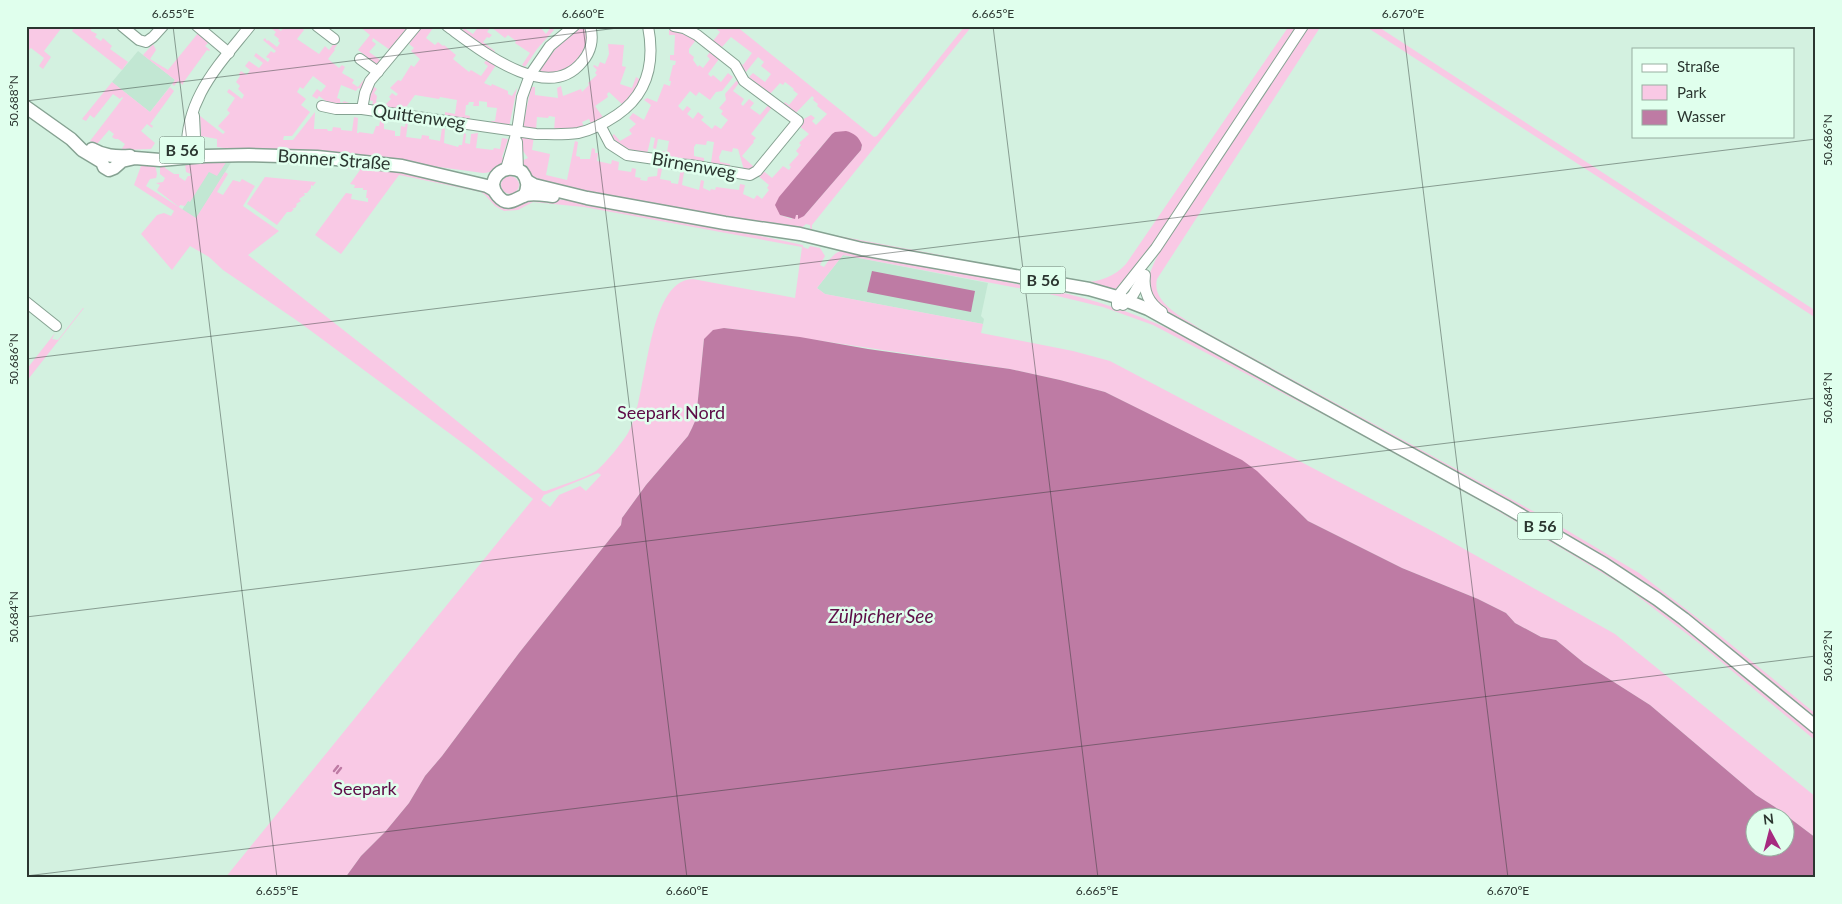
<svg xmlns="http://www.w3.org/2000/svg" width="1842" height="904" font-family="Lato,sans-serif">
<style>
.built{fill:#c2e7d3}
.green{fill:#f9c9e5;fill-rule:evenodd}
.water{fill:#be7ba4;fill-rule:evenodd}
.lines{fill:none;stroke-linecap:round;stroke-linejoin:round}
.stream{stroke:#be7ba4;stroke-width:2.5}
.minor-casing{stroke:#86a292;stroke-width:12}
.major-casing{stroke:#86a292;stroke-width:15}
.minor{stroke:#fff;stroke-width:10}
.major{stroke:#fff;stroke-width:12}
.ticks{fill:none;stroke:#2b3630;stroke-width:1;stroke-opacity:0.45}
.labels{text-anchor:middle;stroke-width:5;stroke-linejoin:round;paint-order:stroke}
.shield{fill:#e0ffed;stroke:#617269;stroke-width:1}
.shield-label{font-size:16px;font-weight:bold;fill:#2b3630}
.street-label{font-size:18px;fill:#2b3630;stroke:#e0ffed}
.park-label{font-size:18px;fill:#5d0b46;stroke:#e0ffed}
.water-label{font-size:19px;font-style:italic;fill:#5e0d47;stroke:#e0ffed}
.neatline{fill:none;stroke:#2b3630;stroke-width:2}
.ticks-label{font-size:12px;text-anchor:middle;fill:#2b3630}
</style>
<rect width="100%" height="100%" fill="#d3f1e0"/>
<g class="built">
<path d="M138,51L175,80L150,112L112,82Z"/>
<path d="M213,161H232L196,219L182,210Z"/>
<path d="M843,255L988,283L981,316L984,319L983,324L825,294L817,288Z"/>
</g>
<g class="green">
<path d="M27,26H63L44,51L51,57L43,69L39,66L44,58L31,48L26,53Z"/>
<path d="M76,26H88L91,29V31L97,34L95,37L101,41L103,38L112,46L110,49L128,62L122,70L72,31Z"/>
<path d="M268,26L272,29L274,26L281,31L284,27L283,26H300L304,30L297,39L319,54L325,46L329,50L334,43L337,45L334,49L335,50L328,59L339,68L342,65L345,67L342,73L354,80L352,83L358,87L367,76L369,78L364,90L358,88L356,91L341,85L337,98L340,99V102L342,103L344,101L352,104L331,105L319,96L317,99L312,96L317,89L321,92L326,86L313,76L303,89L300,87L297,92L306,99L301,105L310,112L292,136H284L283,140H293L315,112L314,129H327L328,131H332L333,127L341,128V130L352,131L354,117L358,118L357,133H359V132L373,134L376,126H379L380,121H384V129L395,131V136H400L401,126L405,127L406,118L419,119L418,123L408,122L406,137L421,139L422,135L429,136V139L440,141L442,128L445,129L444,143L458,147L459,145H462L464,133L466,134L465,143L470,144L471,134L478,133L476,148L493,150L494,148L500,149L502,138L508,139L502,157L506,160C501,168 492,173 483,173L380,159L238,150L217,147V139L201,136L200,116L223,134L225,132L218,126L230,113L227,110L235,98L227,92L229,89L242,99L244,95L238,89L240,86L236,82L240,76L239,74L241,71L247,75L250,70L245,66L249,61L259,68L263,63L254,56L256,53L268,62L270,59L266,57L271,51L274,53L276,51L263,40L265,38L267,41L268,40L277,47L280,43L278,41L279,39L274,35L276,32Z"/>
<path d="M359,26H406L408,28L413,26L393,52L373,38L372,41L376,44L369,52L383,62L377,67L367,62L366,56L358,50L370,35Z"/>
<path d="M422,26L433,28L426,38L435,45L438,42L443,46L444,45L456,55L453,59L469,72L471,70L481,76L488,66L484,63L487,59L496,65L484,83L491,86L492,84L508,91V94L512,96L517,88L509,127L491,124V121H495L497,108L487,107V102L479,101V106H473L474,102H469L468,105H466L465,115L470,116L469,121L464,120V118L445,116V112L455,114L457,100L440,97L439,99L415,95L404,110L372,106L373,101L368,100L373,86L377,89L374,93L377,96L376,102L386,104L391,99L389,97L392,93L396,96L398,94L390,88L398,80L401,81L411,65L414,67L420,59L411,51L414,48L409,44Z"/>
<path d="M479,26H539L546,34L551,27L554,30L537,49L525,67L522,65L530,53L515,43L516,41L508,35L505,38L491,27L487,32L492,35L489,38L487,37L483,42L495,51L493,55L461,33L464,28L473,34Z"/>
<path d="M584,26L588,29L587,50L567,72L537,74C550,54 563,38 584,26Z"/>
<path d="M713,26H736L874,137L877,136L965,26H972L812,225V231L1084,282C1100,282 1115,276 1126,264L1289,26H1298L1177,210L1125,282L1120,287L1112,290L811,234L810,225L806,224L798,231L539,184L524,170L521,161L528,158L521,148V138L524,135L534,136L532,150L550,154L546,175L567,180L575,141L578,142L576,156L580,157V159H590L592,148L595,149V153H598L597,161L611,164L612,160L619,162L618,170L631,172L632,168L636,169L635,177L641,178L640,180L647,181L648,177L657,176L658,168L662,169L660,179L671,181V183L678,184L681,168L689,169V172H684L682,185L699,190L701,180L704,181L703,188L710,191L711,189L715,190L716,187L739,190L740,184L745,185L743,194L754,199L757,195L762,199L769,190L767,188L769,185L757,175L761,169L772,178L783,166L789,170L791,167L789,165L799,154L796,151L801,145L799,143L809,134L798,125L802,120L811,115L815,118L812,121L816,125L827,114L817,106L818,104L813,100L814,98L812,96L795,114L783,105L785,102L789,105L798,94L793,90L794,89L785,82L783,85L780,83L770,94L749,77L753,73L765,82L771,74L761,66L764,62L758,57L746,72L727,56L729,54L743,65L752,53L731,37L722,47L713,41L720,32ZM832,134L862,145L861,150L804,216L796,215L791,219L780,215L815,154Z"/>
<path d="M1308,26H1321L1157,279C1151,304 1185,318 1202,330L1553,522L1639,573L1717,633L1816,714V722L1695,622L1185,325C1141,294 1139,289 1165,242Z"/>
<path d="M1365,26H1377L1816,311V318Z"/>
<path d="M669,30L676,31L696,40L689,49V53L694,57L693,60L698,67L699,65L703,68L710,59L707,56L710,52L719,59L708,74L711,77L713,75L721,82L728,73L733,77L722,91L716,92L710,100L699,92L696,96L690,91L678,106L683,111L687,106L691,109L687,114L693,119L698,112L704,117L701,120L712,129L715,125L721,129L728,120L721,114L723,111L719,108L726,100L725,94L738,79L743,86L739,83L733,91L744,99L741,104L743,106L749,99L754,103L750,108L760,115L770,103L773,106L751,134L756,138L753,141L754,142L742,156L754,167L751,170H744L738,149L733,148L732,152L722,150L719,157L720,162L730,164V167L711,163L714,142L707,141L706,145L696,144L694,147V156L704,158V162L675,157L674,159L660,156L661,151L667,152L669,141L658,139L656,149L653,148L655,138L651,137L647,154L625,148L611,137L614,134L620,141L632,134L629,130L636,124L629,118L633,113L644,120L651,105L644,100L647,98L657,102L664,84L670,86L671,81H669L673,65H675L676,61L670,60V55H674L675,35H669Z"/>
<path d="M199,32L210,41L205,46L210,50L209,51L207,50L183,83V85L178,81L174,86L172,84L175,80L143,55L153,44L156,50L150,59L168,70Z"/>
<path d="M608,44L624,45L622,66L626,67L620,84L632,88L636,77L641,80L624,106L609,92L607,94L608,97L595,106L605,120L592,126L589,119L582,122L585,129L554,132L555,117L549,116L548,118L537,117L536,130L525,128L523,126L531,87H535V95L558,98L557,88L561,86L563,96L581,89L582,92L589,85L588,83L597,75L595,73L597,70L593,66L594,65L598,67L600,62L605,64L609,54Z"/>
<path d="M112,82L150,112L170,87L174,91L150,124L153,126L152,128L147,124L141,131L155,143L151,149L121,150L125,144L118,139H115L112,137L114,134L109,130L97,144L90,141L123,98L122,97L120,99L113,94L94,118L90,115L86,121L82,119Z"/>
<path d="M227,161L217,176L209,172L190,202L188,201L185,206L180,205L179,207L157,190L160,185L156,183L163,182L165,178L160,174V165L165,166V168L174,174H179V177L185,181L188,176H190L191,174L186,172L185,163Z"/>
<path d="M145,165H155L157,174L156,178L150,179L146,186L196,218L225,172L228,174L217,192L223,195L233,180L240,182L242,179L255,186L243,206L279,231L248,255L393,369L543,491H546C559,486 585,478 596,471C606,463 621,444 628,433C648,401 645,280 693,279L795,298L802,247L584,207L533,202L518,210L504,211L495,206L485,195L481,192L399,175L341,254L315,235L346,193L352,194L351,199L368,202V198H366L367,190H363V188H354L355,185L350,184L360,170L343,168L344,165L384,168L480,187L495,199L534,197L586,202L708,225L803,245V247L808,249L810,246L820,248L825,256L820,265L824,267C840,244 842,251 868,255L1068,294C1109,304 1146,318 1185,336L1582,555L1661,607L1816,733V741L1700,644L1627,588L1566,551L1484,503L1332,419L1153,325L1103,307L1045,293L843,255L817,288L825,294L983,324L981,333L1073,351L1110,361L1434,532L1615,634L1816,797V838L1775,807L1756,795L1650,705L1584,663L1556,640L1541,637L1515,623L1506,613L1478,599L1402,568L1308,521L1257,472L1241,460L1105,392L1060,380L1010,369L769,333L724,328L704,339L696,419L692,428L688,436L646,485L622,518L621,525L519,653L442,756L425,776L409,803L385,832L361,856L345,878H225L533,499L472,450L299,322L223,270L209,257L190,246L172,270L141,234L157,215L164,213L171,216L174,211L134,185L141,166ZM598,473L601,475L586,491L580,486L559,495L550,507L541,500L544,495Z"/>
<circle cx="510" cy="185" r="9"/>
<path d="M265,177L316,182L313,186L311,185V188L307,193H304L305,195L299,199L301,201L296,204L297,205L295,208H292L294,209L291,212H287L277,225L247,204Z"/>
<path d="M83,308H84L26,382V370L55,333L52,339L58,340Z"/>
</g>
<g class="water">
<path d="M846,131C854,133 859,137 862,145L861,150L804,216L798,219V215H796L795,219L780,215L775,205L779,197L832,134L835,132Z"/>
<path d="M872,271L975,291L971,312L867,292Z"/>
<path d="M724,328L800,337L868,349L1010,369L1060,380L1105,392L1242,460L1257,471L1308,521L1402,568L1478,599L1506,613L1515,623L1541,637L1556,640L1584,663L1650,705L1756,795L1775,807L1816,838V878H345L361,856L385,832L409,803L425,776L442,756L519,653L621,525L622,518L646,485L688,436L692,428L696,419L704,339L713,330ZM1784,816V846H1754V816Z"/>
</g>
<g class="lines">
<g class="stream">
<path d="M334,771L338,766"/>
<path d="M337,773L341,768"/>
</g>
<g class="minor-casing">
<g id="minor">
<path d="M122,26L139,40L146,42L153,37L163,26"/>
<path d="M197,26L229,53"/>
<path d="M317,26L334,39"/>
<path d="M416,26L370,81L365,93L362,109L536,134C550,134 564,135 578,133C593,130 605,123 617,115C648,94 655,62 648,26"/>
<path d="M447,26C479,49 547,105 582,62C591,52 594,39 590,26"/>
<path d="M360,59L378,72"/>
<path d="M322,106L336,109H362"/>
<path d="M194,116L196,157"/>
<path d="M600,125L610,144L627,155L655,159L673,164L690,165L750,175L757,171L798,121L744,81L735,65L697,35L684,28L674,26"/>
<path d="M517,142L518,170"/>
<path d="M187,158C183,101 217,67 250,26"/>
<path d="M506,169L517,131L522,97L530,75L550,46L574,26"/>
<path d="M1145,275C1143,291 1148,303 1162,312"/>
<path d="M26,302L56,326"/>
<path d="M1117,305V297L1156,248L1303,26"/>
<path d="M1123,305L1133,295L1144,276"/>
</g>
</g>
<g class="major-casing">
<g id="major">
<path d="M26,107L71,139L82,150L102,162L104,167L109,170L114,168L122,161L135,158L160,160L205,156L249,155L317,157L402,166L487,186L494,190"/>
<path d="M92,149C104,156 115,157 130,156"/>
<path d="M527,181L534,185L587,198L725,223L800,234L862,249L1089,289L1117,297L1148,309L1505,506L1604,564L1657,599L1684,619L1816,727"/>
<path d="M524,196C529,187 528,180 522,172C504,161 484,180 498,196C508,208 516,198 526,195C534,193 544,195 553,196"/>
</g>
</g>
<use href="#minor" class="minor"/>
<use href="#major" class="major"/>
</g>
<path class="ticks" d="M173,26L277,878M583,26L687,878M993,26L1098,878M1403,26L1508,878M1813,26L1816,45M26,101L634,26M26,359L1816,139M26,617L1816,398M26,876L1816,656"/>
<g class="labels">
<g class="shield">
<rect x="159.5" y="136.5" width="45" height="27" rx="4"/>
<rect x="1020.5" y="266.5" width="45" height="27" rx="4"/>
<rect x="1517.5" y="512.5" width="45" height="27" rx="4"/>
</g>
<g class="shield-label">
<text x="182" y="156">B 56</text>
<text x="1043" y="286">B 56</text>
<text x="1540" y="532">B 56</text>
</g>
<g class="street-label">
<text transform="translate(419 117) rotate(8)" y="6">Quittenweg</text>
<text transform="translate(334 160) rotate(4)" y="6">Bonner Straße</text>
<text transform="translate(694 166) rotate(10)" y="6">Birnenweg</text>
</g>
<g class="park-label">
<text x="671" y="419">Seepark Nord</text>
<text x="365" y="795">Seepark</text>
</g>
<g class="water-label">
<text x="881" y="623">Zülpicher See</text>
</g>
</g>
<rect width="1842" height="904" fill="none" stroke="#e0ffed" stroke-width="55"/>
<rect x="1632" y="48" width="162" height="90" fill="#e0ffed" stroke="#98afa1"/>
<rect x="1642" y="64" width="25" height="8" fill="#ffffff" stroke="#98afa1"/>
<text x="1677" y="72" font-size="15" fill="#2b3630">Straße</text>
<rect x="1642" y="85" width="25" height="15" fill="#f9c9e5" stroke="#98afa1"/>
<text x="1677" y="98" font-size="15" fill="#2b3630">Park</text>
<rect x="1642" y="110" width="25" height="15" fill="#be7ba4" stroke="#98afa1"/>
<text x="1677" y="122" font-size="15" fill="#2b3630">Wasser</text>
<g transform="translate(1770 832) rotate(353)"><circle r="24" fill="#e0ffed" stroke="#98afa1"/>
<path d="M0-4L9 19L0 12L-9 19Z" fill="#a62b80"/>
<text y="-8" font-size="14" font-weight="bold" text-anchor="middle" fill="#2b3630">N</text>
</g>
<rect x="28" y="28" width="1786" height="848" class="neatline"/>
<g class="ticks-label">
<text x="173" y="18">6.655°E</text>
<text x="583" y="18">6.660°E</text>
<text x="993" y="18">6.665°E</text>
<text x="1403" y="18">6.670°E</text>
<text transform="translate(14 101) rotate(-90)" y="4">50.688°N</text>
<text transform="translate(1828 140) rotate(-90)" y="4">50.686°N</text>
<text transform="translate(14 359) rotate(-90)" y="4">50.686°N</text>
<text transform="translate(1828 398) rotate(-90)" y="4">50.684°N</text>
<text transform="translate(14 617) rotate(-90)" y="4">50.684°N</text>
<text transform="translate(1828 656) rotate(-90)" y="4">50.682°N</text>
<text x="277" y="895">6.655°E</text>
<text x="687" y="895">6.660°E</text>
<text x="1097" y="895">6.665°E</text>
<text x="1508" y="895">6.670°E</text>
</g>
</svg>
